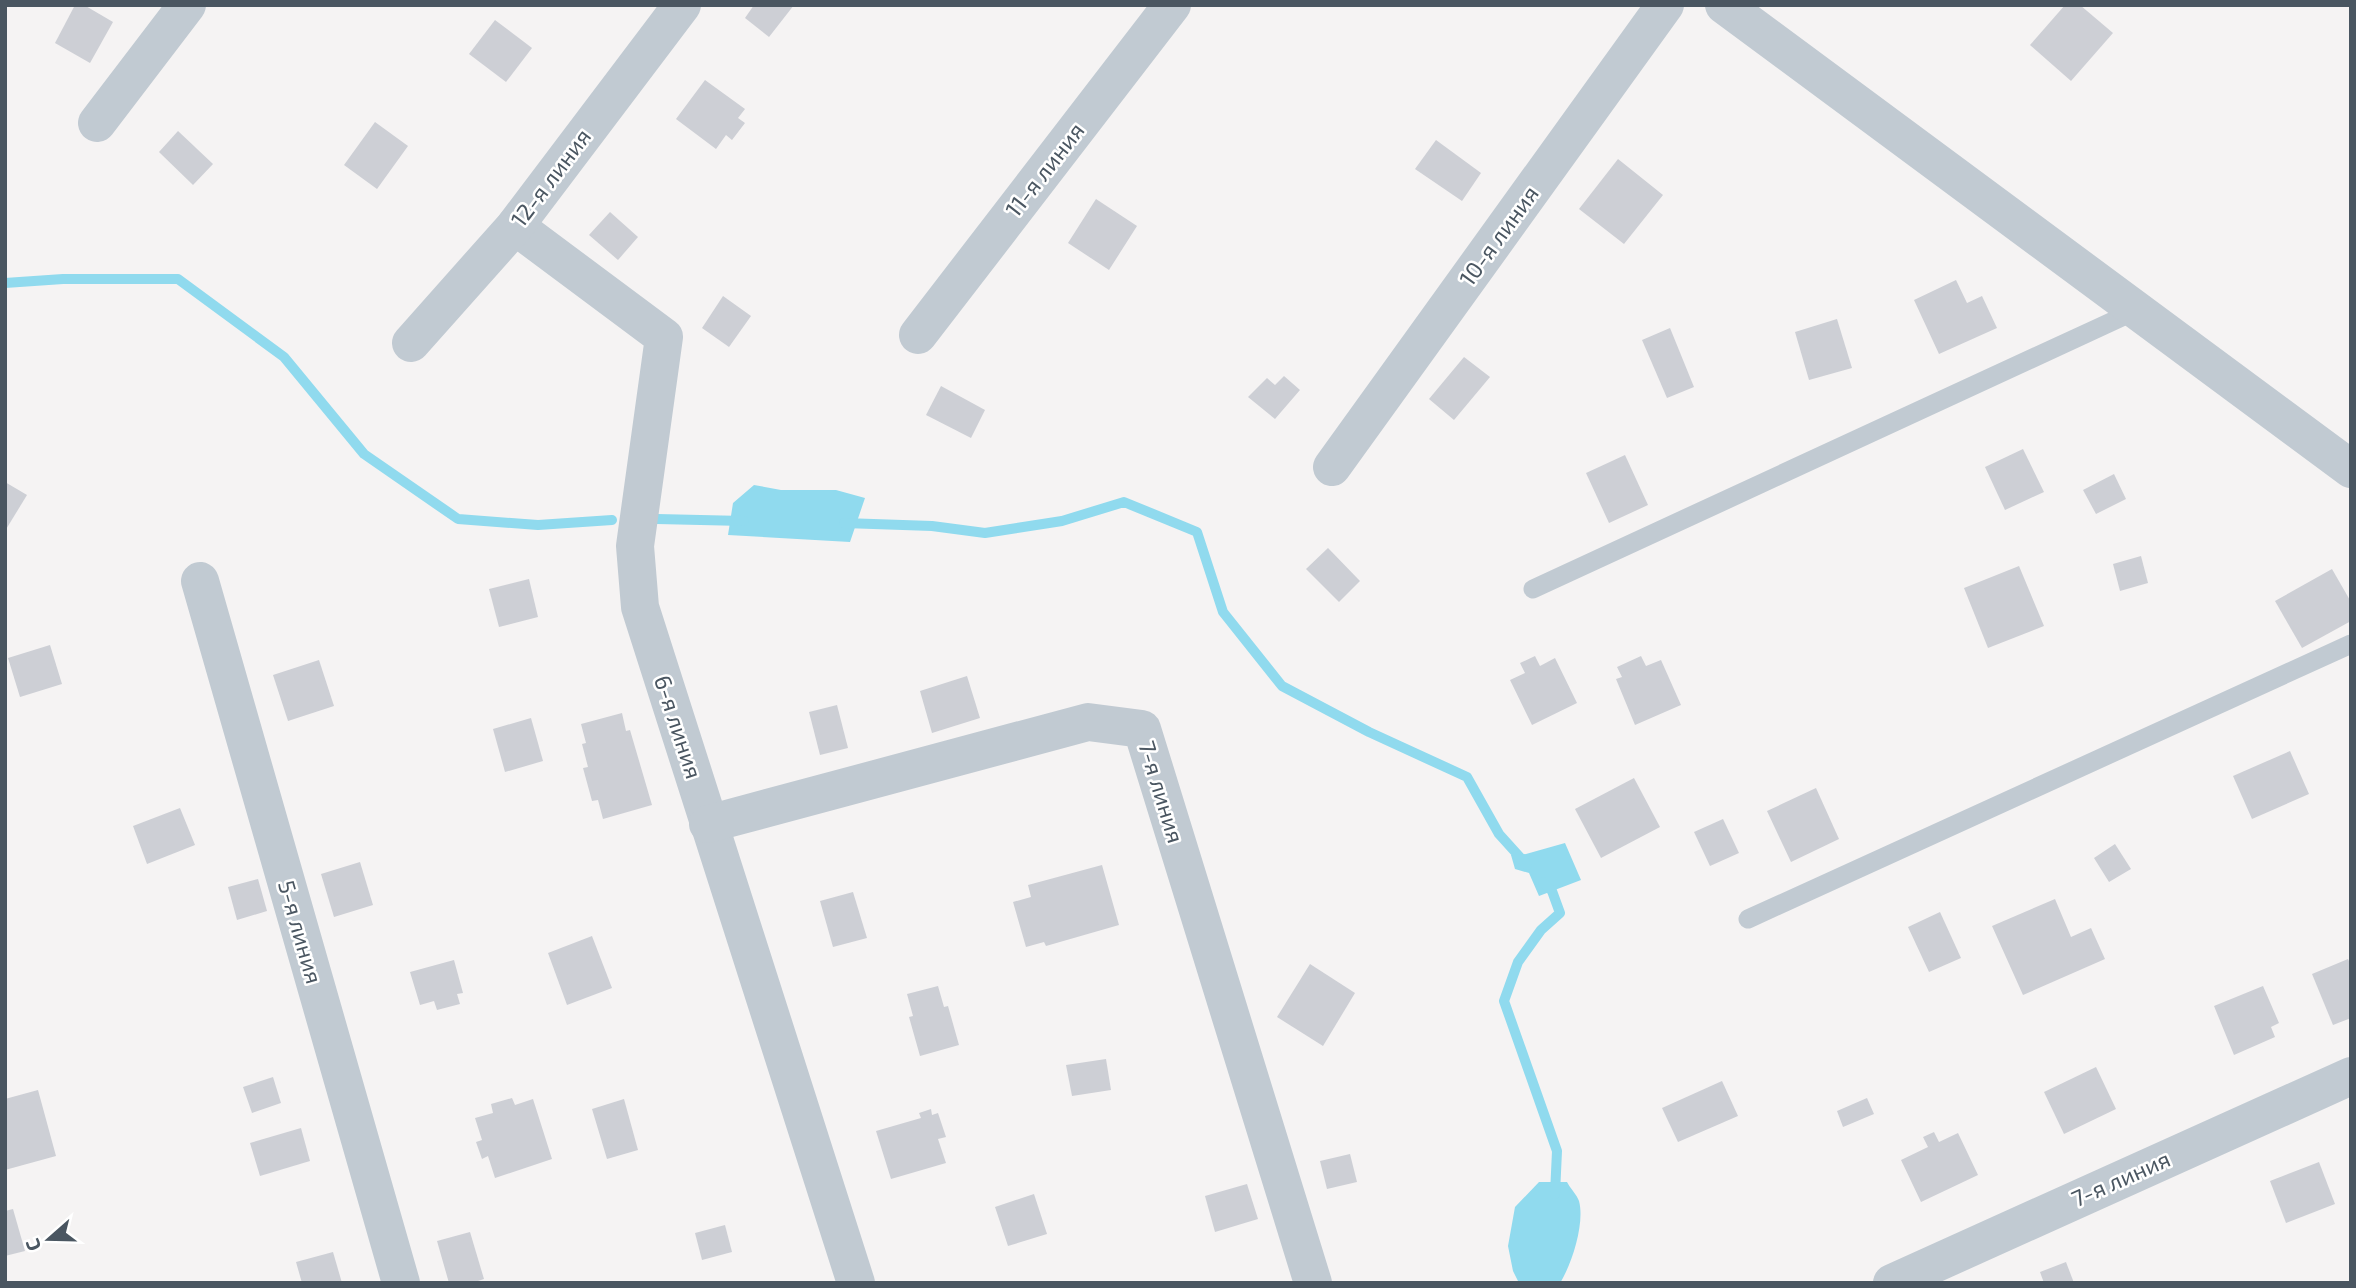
<svg xmlns="http://www.w3.org/2000/svg" width="2356" height="1288" font-family="'Exo 2',sans-serif">
<style>
.water{fill:#90daee}
.lines{fill:none;stroke-linecap:round;stroke-linejoin:round}
.stream{stroke:#90daee;stroke-width:10}
.building{fill:#cdcfd5}
.service{stroke:#c1cad2;stroke-width:19}
.minor{stroke:#c1cad2;stroke-width:38}
.tertiary{stroke:#c1cad2;stroke-width:38}
.labels{text-anchor:middle;stroke-width:5;stroke-linejoin:round;paint-order:stroke}
.street-label{font-size:23px;fill:#4a5661;stroke:#fff}
</style>
<rect width="100%" height="100%" fill="#f5f3f3"/>
<g class="water">
<path d="M754,485L781,490H836L865,498L850,542L728,535L733,503Z"/>
<path d="M1565,843L1581,880L1539,896L1529,873L1515,869L1511,855L1526,854Z"/>
<path d="M1539,1182H1567C1570,1188 1577,1195 1579,1201C1585,1223 1572,1264 1560,1283H1519L1513,1271L1508,1246L1515,1207Z"/>
</g>
<g class="lines">
<g class="stream">
<path d="M5,283L63,279H178L284,357L364,454L458,519L538,525L612,520"/>
<path d="M657,519L744,521"/>
<path d="M844,523L932,526L985,533L1062,521L1124,502L1197,532L1223,612L1282,686L1369,732L1467,777L1499,834L1527,865"/>
<path d="M1543,882L1552,891L1560,913L1541,930L1518,962L1504,1001L1557,1151L1555,1194"/>
</g>
</g>
<g class="building">
<path d="M75,5H84L113,22L90,63L55,43Z"/>
<path d="M754,5H794L769,37L745,18Z"/>
<path d="M2065,5H2080L2113,33L2071,81L2030,45Z"/>
<path d="M495,20L532,48L506,82L469,54Z"/>
<path d="M705,80L745,109L738,118L745,123L732,140L726,135L716,149L676,119Z"/>
<path d="M375,122L408,146L377,189L344,165Z"/>
<path d="M178,131L213,164L193,185L159,152Z"/>
<path d="M1436,140L1481,173L1462,201L1415,169Z"/>
<path d="M1618,159L1663,195L1624,244L1579,209Z"/>
<path d="M1096,199L1137,226L1109,270L1068,243Z"/>
<path d="M610,212L638,237L618,260L589,235Z"/>
<path d="M1956,280L1967,303L1982,296L1997,328L1939,354L1914,300Z"/>
<path d="M723,296L751,316L729,347L702,328Z"/>
<path d="M1837,319L1852,368L1809,380L1795,332Z"/>
<path d="M1670,328L1694,387L1667,398L1642,340Z"/>
<path d="M1464,357L1490,377L1454,420L1429,399Z"/>
<path d="M1284,376L1300,390L1275,419L1248,397L1267,378L1275,385Z"/>
<path d="M941,386L985,410L971,438L926,415Z"/>
<path d="M2023,449L2044,492L2005,510L1985,467Z"/>
<path d="M1625,455L1648,505L1609,523L1586,473Z"/>
<path d="M2114,474L2126,499L2096,514L2083,490Z"/>
<path d="M5,482L27,495L5,531Z"/>
<path d="M1328,548L1360,581L1339,602L1306,569Z"/>
<path d="M2141,556L2148,583L2120,591L2113,564Z"/>
<path d="M2019,566L2044,626L1988,648L1964,588Z"/>
<path d="M2332,569L2351,602V621L2302,648L2275,601Z"/>
<path d="M529,579L538,617L499,627L489,589Z"/>
<path d="M50,645L62,684L20,697L8,658Z"/>
<path d="M1535,656L1540,666L1555,658L1577,703L1532,725L1510,680L1525,673L1520,663Z"/>
<path d="M1641,656L1646,666L1661,660L1681,705L1635,725L1616,679L1622,677L1617,667Z"/>
<path d="M319,660L334,706L288,721L273,675Z"/>
<path d="M967,676L980,718L932,733L920,691Z"/>
<path d="M837,705L848,748L820,755L809,712Z"/>
<path d="M622,713L626,731L630,730L652,805L603,819L598,800L592,801L583,768L588,767L582,744L586,743L581,724Z"/>
<path d="M531,718L543,761L505,772L493,729Z"/>
<path d="M2290,751L2309,794L2252,819L2233,776Z"/>
<path d="M1634,778L1660,827L1601,858L1575,809Z"/>
<path d="M1816,788L1839,839L1791,862L1767,811Z"/>
<path d="M180,808L195,845L147,864L133,826Z"/>
<path d="M1723,819L1739,853L1710,866L1694,832Z"/>
<path d="M2115,844L2131,869L2109,882L2094,858Z"/>
<path d="M360,862L373,905L334,917L321,874Z"/>
<path d="M1102,865L1119,925L1046,946L1044,942L1026,947L1013,902L1031,897L1028,885Z"/>
<path d="M258,879L267,911L237,920L228,887Z"/>
<path d="M853,892L867,938L833,947L820,901Z"/>
<path d="M2055,899L2071,937L2091,928L2105,959L2023,995L1992,926Z"/>
<path d="M1940,912L1961,958L1929,972L1908,927Z"/>
<path d="M592,936L612,988L567,1005L548,953Z"/>
<path d="M2348,959L2351,965V1018L2333,1025L2312,974Z"/>
<path d="M454,960L463,993L457,994L460,1004L437,1010L434,1001L420,1005L410,972Z"/>
<path d="M1310,964L1355,993L1323,1046L1277,1017Z"/>
<path d="M938,986L944,1007L948,1006L959,1045L920,1056L909,1017L913,1016L907,994Z"/>
<path d="M2263,986L2279,1023L2271,1027L2275,1037L2234,1055L2214,1006Z"/>
<path d="M1106,1059L1111,1090L1072,1096L1066,1065Z"/>
<path d="M2096,1067L2116,1109L2064,1134L2044,1092Z"/>
<path d="M273,1077L281,1103L252,1113L243,1087Z"/>
<path d="M1722,1081L1738,1116L1678,1142L1662,1108Z"/>
<path d="M38,1090L56,1156L5,1170V1099Z"/>
<path d="M512,1098L515,1105L533,1099L552,1159L495,1178L488,1156L482,1159L476,1142L482,1140L475,1118L493,1113L491,1104Z"/>
<path d="M1867,1098L1874,1114L1843,1127L1837,1111Z"/>
<path d="M624,1099L638,1150L607,1159L592,1109Z"/>
<path d="M931,1109L932,1115L938,1113L946,1137L938,1139L946,1163L891,1179L876,1131L921,1118L919,1113Z"/>
<path d="M301,1128L310,1161L260,1176L250,1143Z"/>
<path d="M1934,1132L1939,1142L1958,1133L1978,1175L1921,1202L1901,1160L1928,1147L1923,1137Z"/>
<path d="M1350,1154L1357,1182L1327,1189L1320,1161Z"/>
<path d="M2319,1162L2335,1204L2286,1223L2270,1181Z"/>
<path d="M1247,1184L1258,1219L1215,1232L1205,1196Z"/>
<path d="M1034,1194L1047,1234L1008,1246L995,1207Z"/>
<path d="M13,1209L25,1251L5,1256V1211Z"/>
<path d="M725,1225L732,1252L702,1260L695,1233Z"/>
<path d="M470,1232L484,1279L472,1283H449L437,1241Z"/>
<path d="M333,1252L342,1283H302L296,1262Z"/>
<path d="M2066,1262L2074,1283H2044L2040,1272Z"/>
</g>
<g class="lines">
<g class="service">
<path d="M1533,589L2137,310"/>
<path d="M1748,919L2351,644"/>
</g>
<g class="minor">
<path d="M97,123L187,5"/>
<path d="M515,226L664,337L635,546L640,607L856,1283"/>
<path d="M918,335L1172,5"/>
<path d="M411,343L515,226L682,5"/>
<path d="M1332,467L1665,5"/>
<path d="M200,581L401,1283"/>
<path d="M708,824L1088,722L1142,729L1313,1283"/>
<path d="M1892,1283L2351,1076"/>
</g>
<path class="tertiary" d="M1724,5L2351,469"/>
</g>
<g class="labels">
<g class="street-label">
<text transform="translate(1045 170) rotate(-52)" y="8">11-я линия</text>
<text transform="translate(551 178) rotate(-53)" y="8">12-я линия</text>
<text transform="translate(1499 236) rotate(-54)" y="8">10-я линия</text>
<text transform="translate(678 727) rotate(72)" y="8">6-я линия</text>
<text transform="translate(1161 792) rotate(73)" y="8">7-я линия</text>
<text transform="translate(300 932) rotate(74)" y="8">5-я линия</text>
<text transform="translate(2121 1179) rotate(-24)" y="8">7-я линия</text>
</g>
</g>
<rect width="2356" height="1288" fill="none" stroke="#4a5661" stroke-width="14"/>
<g transform="translate(49 1239) rotate(250)" stroke="#ffffff" stroke-width="5" paint-order="stroke">
<path d="M0-5L12 26L0 18L-12 26Z" fill="#4a5661"/>
<text y="-10" font-size="19" font-weight="bold" text-anchor="middle" fill="#4a5661">С</text>
</g>
</svg>
